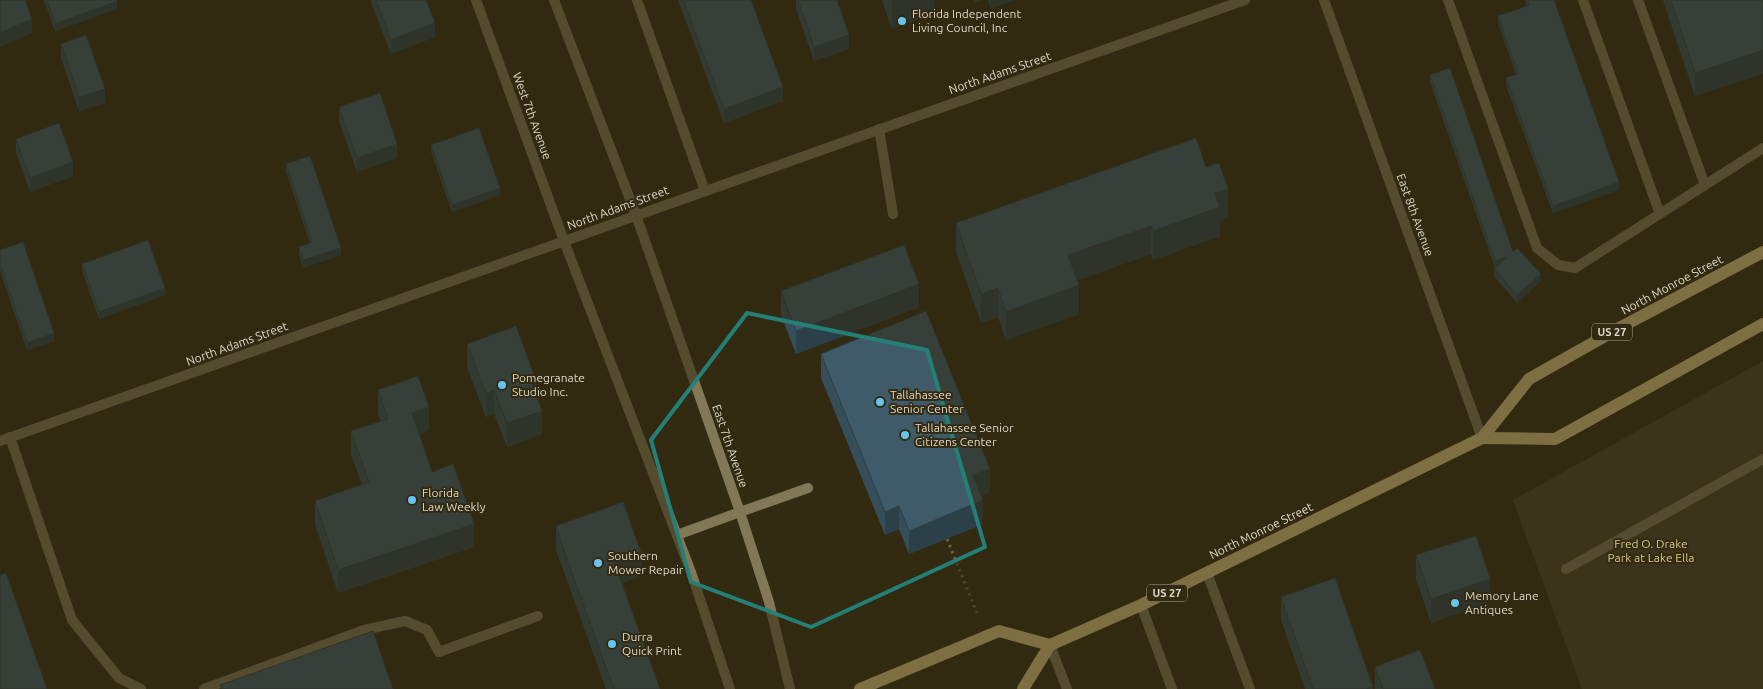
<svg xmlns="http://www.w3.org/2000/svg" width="1763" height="689" viewBox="0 0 1763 689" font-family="Ubuntu,sans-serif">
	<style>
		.green { fill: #494127 }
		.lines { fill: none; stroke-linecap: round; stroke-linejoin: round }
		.path { stroke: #6a634e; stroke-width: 3; stroke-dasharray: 2.5 4; stroke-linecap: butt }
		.service { stroke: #827756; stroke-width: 10 }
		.minor { stroke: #827756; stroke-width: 10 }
		.tertiary { stroke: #827756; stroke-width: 10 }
		.primary { stroke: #dcc37e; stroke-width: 12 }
		.wall { fill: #364e5a }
		.shaded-wall { fill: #2c404a }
		.building { fill: #3f5b69; stroke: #2c404a }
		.marked { fill: none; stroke: #248077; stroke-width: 4; stroke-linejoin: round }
		.poi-dot { fill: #67c4f0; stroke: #322a11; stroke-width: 2 }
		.labels { text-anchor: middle; stroke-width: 4; stroke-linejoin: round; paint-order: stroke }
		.shield { fill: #322a11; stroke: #aaa492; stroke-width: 1 }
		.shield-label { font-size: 11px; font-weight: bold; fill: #ded9ca }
		.poi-label { font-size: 12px; fill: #ded9ca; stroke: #322a11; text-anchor: start }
		.street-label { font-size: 12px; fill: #ded9ca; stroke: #322a11 }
		.park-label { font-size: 12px; fill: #dbc68c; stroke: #322a11 }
	</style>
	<rect width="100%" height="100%" fill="#322a11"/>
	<path class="green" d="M1763,361V689H1582L1513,500Z"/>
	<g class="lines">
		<path class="path" d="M947,539L977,613"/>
		<g class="service">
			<path d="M637,0L705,191"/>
			<path d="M1448,0L1537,248L1558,265L1575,268L1763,148"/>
			<path d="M1583,0L1660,214"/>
			<path d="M1638,0L1705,185"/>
			<path d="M879,129L893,214"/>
			<path d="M10,437L72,620L119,678L141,689"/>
			<path d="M740,512L808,488"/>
			<path d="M1566,569L1763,459"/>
			<path d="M1207,573L1250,689"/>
			<path d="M1141,605L1172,689"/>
			<path d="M1050,645L1067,689"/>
			<path d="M204,689L364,630L405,621L427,630L439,652L538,616"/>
		</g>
		<g class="minor">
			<path d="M1324,0L1482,438"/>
			<path d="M0,441L1245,0"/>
		</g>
		<g class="tertiary">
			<path d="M476,0L564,241L691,572L730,689"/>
			<path d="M554,0L636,215L740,512L769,602L790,689"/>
			<path d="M677,535L740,512"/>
		</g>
		<g class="primary">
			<path d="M1482,438L1555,439L1763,324"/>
			<path d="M860,689L999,631L1050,645"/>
			<path d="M1023,689L1050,645L1141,605L1482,438L1529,379L1621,327L1763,252"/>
		</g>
	</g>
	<g class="wall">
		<path d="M44,0H117V9L55,31Z"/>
		<path d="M370,0H426L435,37L391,54Z"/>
		<path d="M678,0H751L783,101L724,123Z"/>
		<path d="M796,0H837L849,49L814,61L796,9Z"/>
		<path d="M882,0H935V13L892,29Z"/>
		<path d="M988,0H1015L991,8Z"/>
		<path d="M1525,0H1554L1619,190L1553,213L1506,85V78L1516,75L1498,23V16L1527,6Z"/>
		<path d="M1663,0H1763L1695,96Z"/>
		<path d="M61,44L105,103L79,111L61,58Z"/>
		<path d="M1430,75L1513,252L1541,281L1517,303L1494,276V269L1495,268L1430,82Z"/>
		<path d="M339,107L397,158L357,172L339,121Z"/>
		<path d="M16,139L73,176L30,192L16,152Z"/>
		<path d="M431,145L500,195L452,212L431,152Z"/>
		<path d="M286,164L341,255L303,268L299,254V247L310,243L286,171Z"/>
		<path d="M1206,167L1228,217L1220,220V236L1153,260L1151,254L1078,280L1079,314L1006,340L998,317L981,323L956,252V223Z"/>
		<path d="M0,250L54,341L27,350L0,271Z"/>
		<path d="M82,264L165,295L99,319L82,271Z"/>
		<path d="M781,291L919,307L796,354L781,315Z"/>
		<path d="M467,344L536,394L542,434L507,447L494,414L486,417L467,367Z"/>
		<path d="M821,354L990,492L981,496L983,524L909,554L899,529L885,535L821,378Z"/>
		<path d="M378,390L429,430L419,434L432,472L474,547L338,593L315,524V501L362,485L351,455V431L381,421L378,414Z"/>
		<path d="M556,526L641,576L622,583L660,689H606L556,550Z"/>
		<path d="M1416,555L1490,602L1431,623L1416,579Z"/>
		<path d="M1281,597L1373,689H1305L1281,620Z"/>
		<path d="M1375,667L1435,689H1375Z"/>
	</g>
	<g class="shaded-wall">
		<path d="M892,0H935V13L892,29Z"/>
		<path d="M974,0H982L974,3Z"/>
		<path d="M991,0H1015L991,8Z"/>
		<path d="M117,1V9L55,31V24Z"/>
		<path d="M32,19V33L0,47V33Z"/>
		<path d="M435,23V37L391,54V40Z"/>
		<path d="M849,35V49L814,61V47Z"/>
		<path d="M1763,50V74L1695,96V73Z"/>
		<path d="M783,87V101L724,123V109Z"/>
		<path d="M105,89V103L79,111V97Z"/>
		<path d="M397,144V158L357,172V158Z"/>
		<path d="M73,162V176L30,192V178Z"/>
		<path d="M1619,182V190L1553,213V206Z"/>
		<path d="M500,188V195L452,212V205Z"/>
		<path d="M1228,189V217L1220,220V236L1153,260V231L1215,193Z"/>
		<path d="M1151,226V254L1068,284V255Z"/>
		<path d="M341,248V255L303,268V260Z"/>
		<path d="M1507,257L1495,268V261Z"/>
		<path d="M1541,274V281L1517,303V295Z"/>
		<path d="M919,284V307L796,354V331Z"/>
		<path d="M1079,285V314L1006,340V312Z"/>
		<path d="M165,288V295L99,319V312Z"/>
		<path d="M998,288V317L981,323V294Z"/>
		<path d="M54,333V341L27,350V343Z"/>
		<path d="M536,380V403L531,381Z"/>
		<path d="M494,390V414L486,417V394Z"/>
		<path d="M429,407V430L412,436V413Z"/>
		<path d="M542,411V434L507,447V423Z"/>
		<path d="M990,469V492L973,499V475Z"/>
		<path d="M983,500V524L909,554V531Z"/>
		<path d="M899,506V529L885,535V512Z"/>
		<path d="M474,524V547L338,593V570Z"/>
		<path d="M641,552V576L614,585V562Z"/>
		<path d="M1490,579V602L1431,623V599Z"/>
	</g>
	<g class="building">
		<path d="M0,0H25L32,19L0,33Z"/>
		<path d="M47,0H117V1L55,24Z"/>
		<path d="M376,0H426L435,23L391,40Z"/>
		<path d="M683,0H751L783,87L724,109Z"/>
		<path d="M798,0H837L849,35L814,47Z"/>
		<path d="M1528,0H1554L1619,182L1553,206L1506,78L1518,74L1498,16L1529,5Z"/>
		<path d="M1671,0H1763V50L1695,73Z"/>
		<path d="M86,35L105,89L79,97L61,44Z"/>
		<path d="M1450,68L1513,252L1517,248L1541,274L1517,295L1494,269L1507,257L1495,261L1430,75Z"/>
		<path d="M380,93L397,144L357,158L339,107Z"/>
		<path d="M59,123L73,162L30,178L16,139Z"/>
		<path d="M479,128L500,188L452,205L431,145Z"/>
		<path d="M1196,138L1206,167L1219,163L1228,189L1215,193L1220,207L1153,231L1151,226L1068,255L1079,285L1006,312L998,288L981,294L956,223Z"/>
		<path d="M310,156L341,248L303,260L299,247L312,242L286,164Z"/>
		<path d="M148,240L165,288L99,312L82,264Z"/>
		<path d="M23,242L54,333L27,343L0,264V250Z"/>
		<path d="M904,245L919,284L796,331L781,291Z"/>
		<path d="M926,311L990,469L973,475L983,500L909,531L899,506L885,512L821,354Z"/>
		<path d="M516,326L536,380L531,381L542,411L507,423L494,390L486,394L467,344Z"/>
		<path d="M418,376L429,407L412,413L432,472L453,464L474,524L338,570L315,501L369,482L351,431L388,419L378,390Z"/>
		<path d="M623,502L641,552L614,562L660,689H614L573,576L556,526Z"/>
		<path d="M1476,536L1490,579L1431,599L1416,555Z"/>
		<path d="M6,573L47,689H0V575Z"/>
		<path d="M1335,578L1373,687L1366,689H1313L1281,597Z"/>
		<path d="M373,631L393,689H222L220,685Z"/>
		<path d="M1420,650L1435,689H1383L1375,667Z"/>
	</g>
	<path d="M0 0H1763V689H0ZM747,313L927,350L985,547L811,627L691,582L651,440Z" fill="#322a11" fill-opacity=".55" fill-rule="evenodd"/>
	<path class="marked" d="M747,313L927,350L985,547L811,627L691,582L651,440Z"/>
	<g class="poi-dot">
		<circle cx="902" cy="21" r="5"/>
		<circle cx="502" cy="385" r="5"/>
		<circle cx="880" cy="402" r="5"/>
		<circle cx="905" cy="435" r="5"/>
		<circle cx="412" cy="500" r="5"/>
		<circle cx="598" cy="563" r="5"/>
		<circle cx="1455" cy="603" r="5"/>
		<circle cx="612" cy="644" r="5"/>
	</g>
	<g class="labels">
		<g class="shield">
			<rect x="1592" y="323.5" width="40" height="17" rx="4"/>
			<rect x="1147" y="584.5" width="40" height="17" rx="4"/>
		</g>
		<g class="shield-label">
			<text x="1612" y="336">US 27</text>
			<text x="1167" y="597">US 27</text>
		</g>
		<g class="poi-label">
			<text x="912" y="18">Florida Independent<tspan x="912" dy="14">Living Council, Inc</tspan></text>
			<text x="512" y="382">Pomegranate<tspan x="512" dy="14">Studio Inc.</tspan></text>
			<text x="890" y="399">Tallahassee<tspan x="890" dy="14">Senior Center</tspan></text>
			<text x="915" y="432">Tallahassee Senior<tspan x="915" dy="14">Citizens Center</tspan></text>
			<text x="422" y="497">Florida<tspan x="422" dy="14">Law Weekly</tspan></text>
			<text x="608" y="560">Southern<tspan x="608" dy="14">Mower Repair</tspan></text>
			<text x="1465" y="600">Memory Lane<tspan x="1465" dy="14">Antiques</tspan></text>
			<text x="622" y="641">Durra<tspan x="622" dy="14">Quick Print</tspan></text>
		</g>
		<g class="street-label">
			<text transform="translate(1000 73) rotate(-19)" y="4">North Adams Street</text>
			<text transform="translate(532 116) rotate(70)" y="4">West 7th Avenue</text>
			<text transform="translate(618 208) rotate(-20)" y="4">North Adams Street</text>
			<text transform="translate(1415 215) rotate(70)" y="4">East 8th Avenue</text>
			<text transform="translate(1672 285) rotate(-28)" y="4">North Monroe Street</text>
			<text transform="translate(237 344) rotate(-20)" y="4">North Adams Street</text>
			<text transform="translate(730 446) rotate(71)" y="4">East 7th Avenue</text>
			<text transform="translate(1261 531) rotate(-26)" y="4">North Monroe Street</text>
		</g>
		<g class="park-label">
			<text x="1651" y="548">Fred O. Drake<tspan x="1651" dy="14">Park at Lake Ella</tspan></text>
		</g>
	</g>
</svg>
